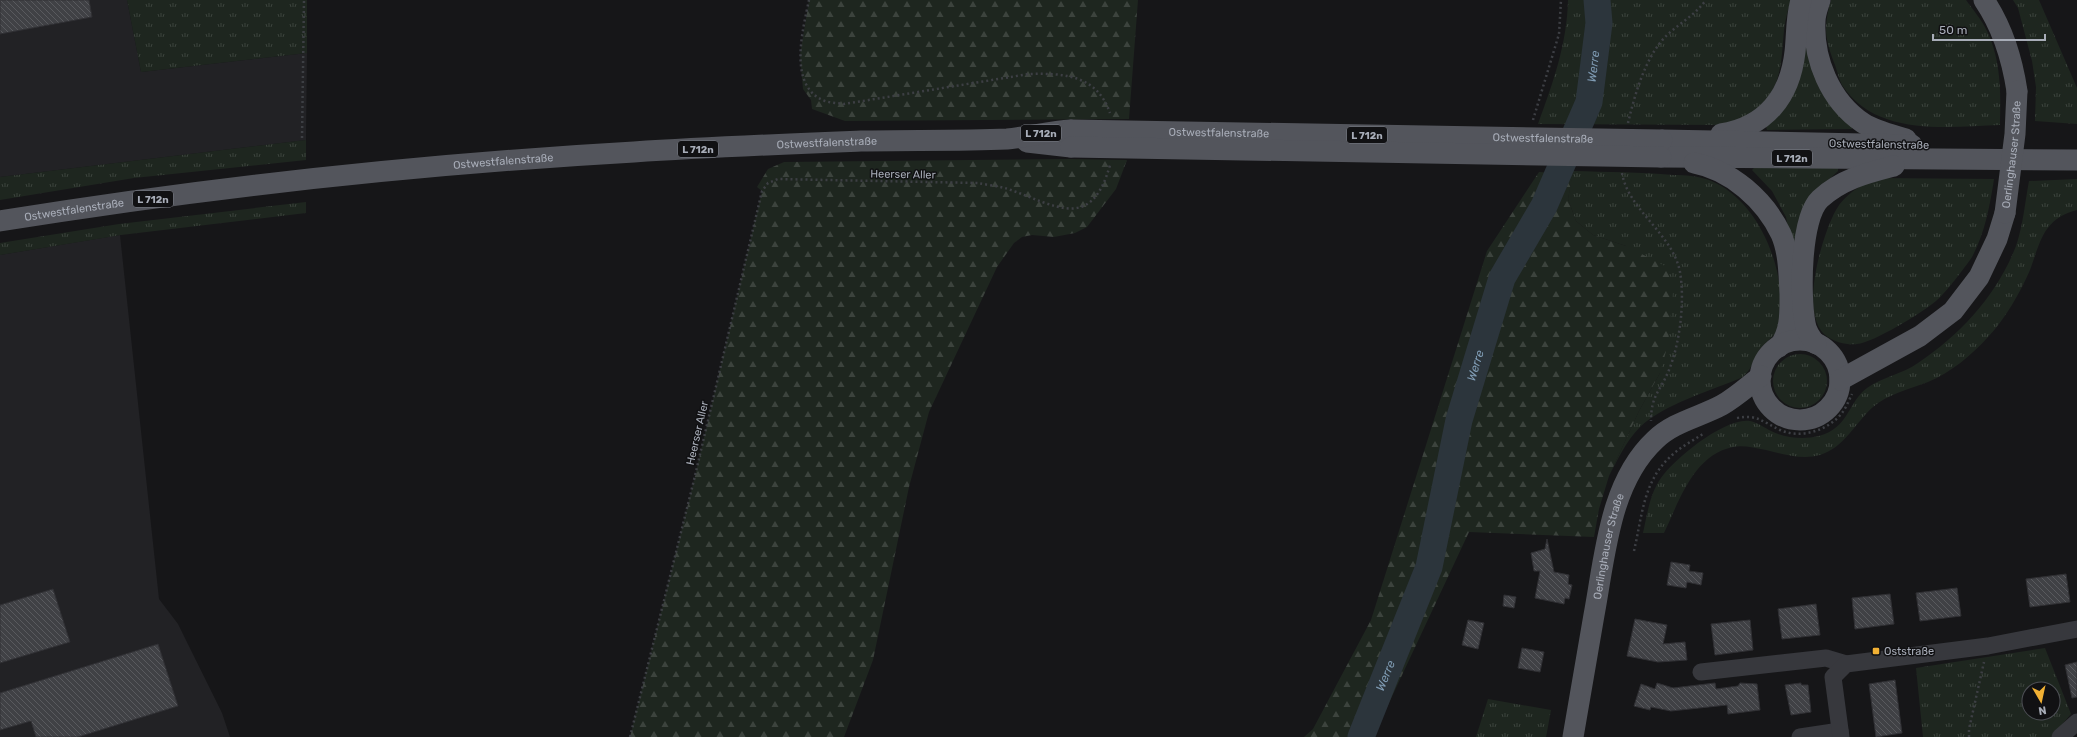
<svg xmlns="http://www.w3.org/2000/svg" width="2077" height="737" viewBox="0 0 2077 737" font-family="Rubik,sans-serif">
	<style>
		.built { fill: #222225 }
		.grass { fill: url(#grass-tufts); fill-rule: evenodd }
		.forest { fill: url(#forest-firs) }
		.lines { fill: none; stroke-linecap: round; stroke-linejoin: round }
		.river { stroke: #2c353c; stroke-width: 27 }
		.building { fill: url(#building-back-hatch); stroke: #303034 }
		.path { stroke: #3d3f44; stroke-width: 2.5; stroke-dasharray: 2 3; stroke-linecap: butt }
		.minor { stroke: #37383d; stroke-width: 17 }
		.major { stroke: #53555c; stroke-width: 21 }
		.major-bridge { stroke: #53555c; stroke-width: 21 }
		.poi-dot { fill: #f2b134; stroke: #111113; stroke-width: 1.5 }
		.labels { text-anchor: middle; stroke-width: 3; stroke-linejoin: round; paint-order: stroke }
		.shield { fill: #111113; stroke: #7b7e86; stroke-width: 1 }
		.shield-label { font-size: 10px; font-weight: bold; fill: #a8adb8 }
		.street-label { font-size: 11px; fill: #a8adb8; stroke: #111113 }
		.poi-label { font-size: 11px; fill: #a8adb8; stroke: #111113; text-anchor: start }
		.water-label { font-size: 12px; font-style: italic; fill: #7f9bb3; stroke: #111113 }
	</style>
	<defs>
		<pattern id="grass-tufts" width="24" height="20" patternUnits="userSpaceOnUse"><rect width="24" height="20" fill="#1e261f"/><path d="M3 7l-1-3M5 7V3M7 7l1-3M15 17l-1-3M17 17v-4M19 17l1-3" fill="none" stroke="#3c433d"/></pattern>
		<pattern id="forest-firs" width="22" height="20" patternUnits="userSpaceOnUse"><rect width="22" height="20" fill="#1e261f"/><path d="M5 1l3.5 6h-7zM16 11l3.5 6h-7z" fill="#3c433d"/></pattern>
		<pattern id="building-back-hatch" width="6" height="6" patternUnits="userSpaceOnUse"><rect width="6" height="6" fill="#404145"/><path d="M-1 5l2 2M0 0l6 6M5-1l2 2" fill="none" stroke="#595a5e"/></pattern>
	</defs>
	<rect width="100%" height="100%" fill="#161618"/>
	<g class="built">
		<path d="M0,0H127L141,72L307,53L306,140L0,177Z"/>
		<path d="M120,235L159,599L178,624L222,713L230,737H0V255Z"/>
	</g>
	<g class="grass">
		<path d="M127,0H307V53L141,72Z"/>
		<path d="M1568,0H1791C1788,10 1785,20 1784,30C1781,64 1782,94 1749,115C1742,119 1732,122 1723,125L1538,124C1553,83 1567,44 1568,0Z"/>
		<path d="M1831,0H1966C1973,10 1982,20 1987,31C2001,60 2001,93 2000,125C1947,127 1876,137 1842,85C1839,79 1837,71 1835,65C1825,38 1823,29 1831,0Z"/>
		<path d="M2013,0H2039L2077,88V124L2035,121L2036,87L2032,61L2018,8Z"/>
		<path d="M1804,40L1852,126V129L1767,130L1766,127Z"/>
		<path d="M306,140V160L134,178L0,200V177Z"/>
		<path d="M1838,167V171L1816,192L1794,257L1786,217L1772,191L1752,170L1754,168Z"/>
		<path d="M1573,171C1606,172 1640,172 1673,175C1685,175 1698,176 1709,180C1760,200 1787,271 1780,323C1778,335 1767,340 1760,349C1753,360 1754,366 1743,377C1713,390 1664,404 1640,427C1626,441 1618,459 1609,476L1639,411L1660,373L1626,246L1593,235L1576,221L1568,199Z"/>
		<path d="M1875,178L1994,179C1990,205 1985,233 1972,257C1966,266 1944,295 1936,301C1923,312 1873,343 1857,344C1847,345 1837,343 1828,337C1797,318 1822,235 1836,210C1845,194 1860,186 1875,178Z"/>
		<path d="M2077,179V210C2065,213 2055,218 2047,229C2039,240 2035,257 2030,270C2020,293 2005,319 1988,337C1972,355 1950,373 1928,382C1910,389 1888,394 1873,407C1855,423 1845,447 1820,455C1802,460 1783,454 1766,450C1755,448 1743,445 1733,447C1693,455 1679,502 1664,533H1643C1647,515 1650,493 1661,478C1674,459 1725,417 1750,421C1758,423 1762,426 1769,430C1783,438 1803,440 1819,436C1849,428 1848,402 1867,388C1882,377 1903,374 1918,363C1961,334 1997,295 2016,246C2023,226 2025,202 2029,181Z"/>
		<path d="M306,202V213L121,235L0,255V243L119,224Z"/>
		<circle cx="1800" cy="381" r="27"/>
		<path d="M2045,648L2071,714L2051,737H1923L1916,668ZM2029,689H2053V713H2029Z"/>
		<path d="M1488,699L1551,710L1546,737H1476Z"/>
	</g>
	<g class="forest">
		<path d="M809,0H1138L1129,119L845,121L812,109L811,100L803,89L800,55Z"/>
		<path d="M1071,159L1127,160L1116,189L1087,227L1075,233L1054,237L1032,235L1022,237L1014,243L997,267L929,412L909,487L873,660L844,737H630L694,480L762,191L757,187L768,169L784,162Z"/>
		<path d="M1539,172L1573,174L1568,199L1576,221L1593,235L1626,246L1667,267L1673,292L1668,344L1660,373L1639,411L1609,476L1599,509L1594,537L1469,532L1373,737H1304L1313,729L1371,620L1487,251Z"/>
	</g>
	<g class="lines">
		<path class="river" id="s1" d="M1361,737L1429,567L1459,420L1502,278L1544,206L1589,102L1599,23L1597,0"/>
	</g>
	<g class="building">
		<path d="M0,0H89L92,17L0,34Z"/>
		<path d="M1547,539L1554,572L1569,575L1568,584L1572,585L1569,599L1565,598L1564,604L1535,598L1540,571H1534L1531,553L1545,549Z"/>
		<path d="M1671,562L1690,565L1689,571L1703,573L1701,585L1687,582L1686,588L1667,585Z"/>
		<path d="M2066,574L2070,602L2030,607L2026,579Z"/>
		<path d="M1957,588L1961,616L1920,621L1916,593Z"/>
		<path d="M53,589L70,642L0,663V605Z"/>
		<path d="M1890,594L1894,624L1855,629L1852,598Z"/>
		<path d="M1504,595L1516,597L1514,608L1503,606Z"/>
		<path d="M1816,604L1820,635L1782,639L1778,609Z"/>
		<path d="M1635,619L1667,625L1663,644L1685,642L1687,660L1658,662L1627,656Z"/>
		<path d="M1468,620L1484,623L1478,649L1462,645Z"/>
		<path d="M1750,620L1753,650L1715,655L1711,624Z"/>
		<path d="M158,644L178,706L78,737H36L31,721L0,730V693Z"/>
		<path d="M1522,648L1544,652L1540,672L1518,668Z"/>
		<path d="M2077,662V697L2072,698L2065,665Z"/>
		<path d="M1895,680L1902,733L1876,737L1869,684Z"/>
		<path d="M1657,683L1673,688L1715,683L1716,689L1738,686L1740,683L1757,684L1760,710L1728,714L1727,705L1671,711L1651,707L1650,710L1634,706L1641,684L1655,689Z"/>
		<path d="M1801,683V685H1808L1811,712L1791,715L1785,685Z"/>
	</g>
	<g class="lines">
		<g class="path">
			<path d="M809,0C803,29 787,87 825,101C831,103 838,103 844,104L1029,74C1064,73 1097,75 1110,113"/>
			<path d="M1533,120L1559,34L1561,0"/>
			<path d="M1628,123C1635,94 1645,57 1667,35C1680,23 1695,15 1706,0"/>
			<path d="M302,138L304,0"/>
			<path d="M1622,173C1628,210 1673,234 1680,272C1685,301 1680,343 1669,370C1660,392 1651,395 1651,421"/>
			<path d="M1737,418C1757,414 1763,422 1780,430C1800,439 1828,431 1842,413C1846,408 1849,400 1852,394"/>
			<path d="M1634,551C1642,517 1643,482 1670,457C1679,448 1692,441 1703,434"/>
			<path d="M630,737L694,480L762,191L768,183L778,179L978,183C987,185 999,186 1008,189C1055,205 1091,233 1110,165"/>
			<path d="M1969,737V729L1984,662"/>
		</g>
		<g class="minor">
			<path d="M1701,672L1826,658L1846,664"/>
			<path d="M1800,737L1840,731"/>
			<path d="M1841,737L1833,677L1846,664L1988,646L2077,629"/>
			<path d="M2060,737L2077,722"/>
		</g>
		<g class="major">
			<path d="M1820,0C1818,7 1815,14 1815,21C1813,59 1830,101 1863,123C1875,131 1893,135 1906,139"/>
			<path d="M1984,0C2003,28 2012,58 2017,91"/>
			<path d="M1721,134C1766,127 1790,96 1795,52C1797,34 1796,17 1801,0"/>
			<path d="M1662,140L1912,145"/>
			<path d="M1027,142L1071,147"/>
			<path d="M1661,157L2077,160"/>
			<path d="M1694,163C1731,170 1765,200 1781,234C1789,252 1789,275 1790,294C1790,313 1791,331 1779,347"/>
			<path id="s2" d="M0,221C210,187 422,164 634,152C710,147 786,144 861,141C910,140 959,141 1007,139C1029,137 1050,131 1071,130"/>
			<circle cx="1800" cy="380" r="40"/>
			<path d="M1816,344C1810,337 1806,331 1805,323C1800,296 1800,218 1820,199C1842,179 1867,173 1894,166"/>
			<path d="M1840,380L1920,336L1953,311L1979,277L1997,239L2005,213"/>
			<path id="s3" d="M1573,737C1580,696 1587,655 1594,615C1605,557 1609,483 1655,440C1673,422 1700,417 1722,405C1736,397 1748,386 1761,376"/>
		</g>
		<g class="major-bridge">
			<path id="s4" d="M1071,130L1662,140"/>
			<path d="M1071,147L1661,157"/>
			<path id="s5" d="M2005,213L2015,134L2017,91"/>
		</g>
	</g>
	<rect class="poi-dot" x="1872" y="647" width="8" height="8" rx="2"/>
	<g class="labels">
		<g class="shield">
			<rect x="1021" y="125" width="40" height="16" rx="3"/>
			<rect x="1347" y="127" width="40" height="16" rx="3"/>
			<rect x="678" y="141" width="40" height="16" rx="3"/>
			<rect x="1772" y="150" width="40" height="16" rx="3"/>
			<rect x="133" y="191" width="40" height="16" rx="3"/>
		</g>
		<g class="shield-label">
			<text x="1041" y="137">L 712n</text>
			<text x="1367" y="139">L 712n</text>
			<text x="698" y="153">L 712n</text>
			<text x="1792" y="162">L 712n</text>
			<text x="153" y="203">L 712n</text>
		</g>
		<g class="street-label">
			<text dy="4" stroke="none"><textPath href="#s4" startOffset="148">Ostwestfalenstraße</textPath></text>
			<text dy="4" stroke="none"><textPath href="#s4" startOffset="472">Ostwestfalenstraße</textPath></text>
			<text dy="4" stroke="none"><textPath href="#s2" startOffset="831">Ostwestfalenstraße</textPath></text>
			<text transform="translate(1879 144) rotate(1)" y="4">Ostwestfalenstraße</text>
			<text dy="4" stroke="none"><textPath href="#s5" startOffset="59">Oerlinghauser Straße</textPath></text>
			<text dy="4" stroke="none"><textPath href="#s2" startOffset="507">Ostwestfalenstraße</textPath></text>
			<text transform="translate(903 174) rotate(1)" y="4">Heerser Aller</text>
			<text dy="4" stroke="none"><textPath href="#s2" startOffset="75">Ostwestfalenstraße</textPath></text>
			<text transform="translate(697 433) rotate(-77)" y="4">Heerser Aller</text>
			<text dy="4" stroke="none"><textPath href="#s3" startOffset="194">Oerlinghauser Straße</textPath></text>
		</g>
		<g class="poi-label">
			<text x="1884" y="655">Oststraße</text>
		</g>
		<g class="water-label">
			<text dy="4" stroke="none"><textPath href="#s1" startOffset="714">Werre</textPath></text>
			<text dy="4" stroke="none"><textPath href="#s1" startOffset="390">Werre</textPath></text>
			<text dy="4" stroke="none"><textPath href="#s1" startOffset="66">Werre</textPath></text>
		</g>
	</g>
	<g transform="translate(2041 701) rotate(171)"><circle r="19" fill="#111113" stroke="#4d4f55"/>
	<path d="M0-3L7 15L0 10L-7 15Z" fill="#f2b134"/>
	<text y="-6" font-size="11" font-weight="bold" text-anchor="middle" fill="#a8adb8">N</text>
	</g>
	<path d="M1933 34v6h112v-6" fill="none" stroke="#a8adb8" stroke-width="2"/>
	<text x="1939" y="34" font-size="12" fill="#a8adb8" stroke="#111113" stroke-width="3" paint-order="stroke">50 m</text>
</svg>
